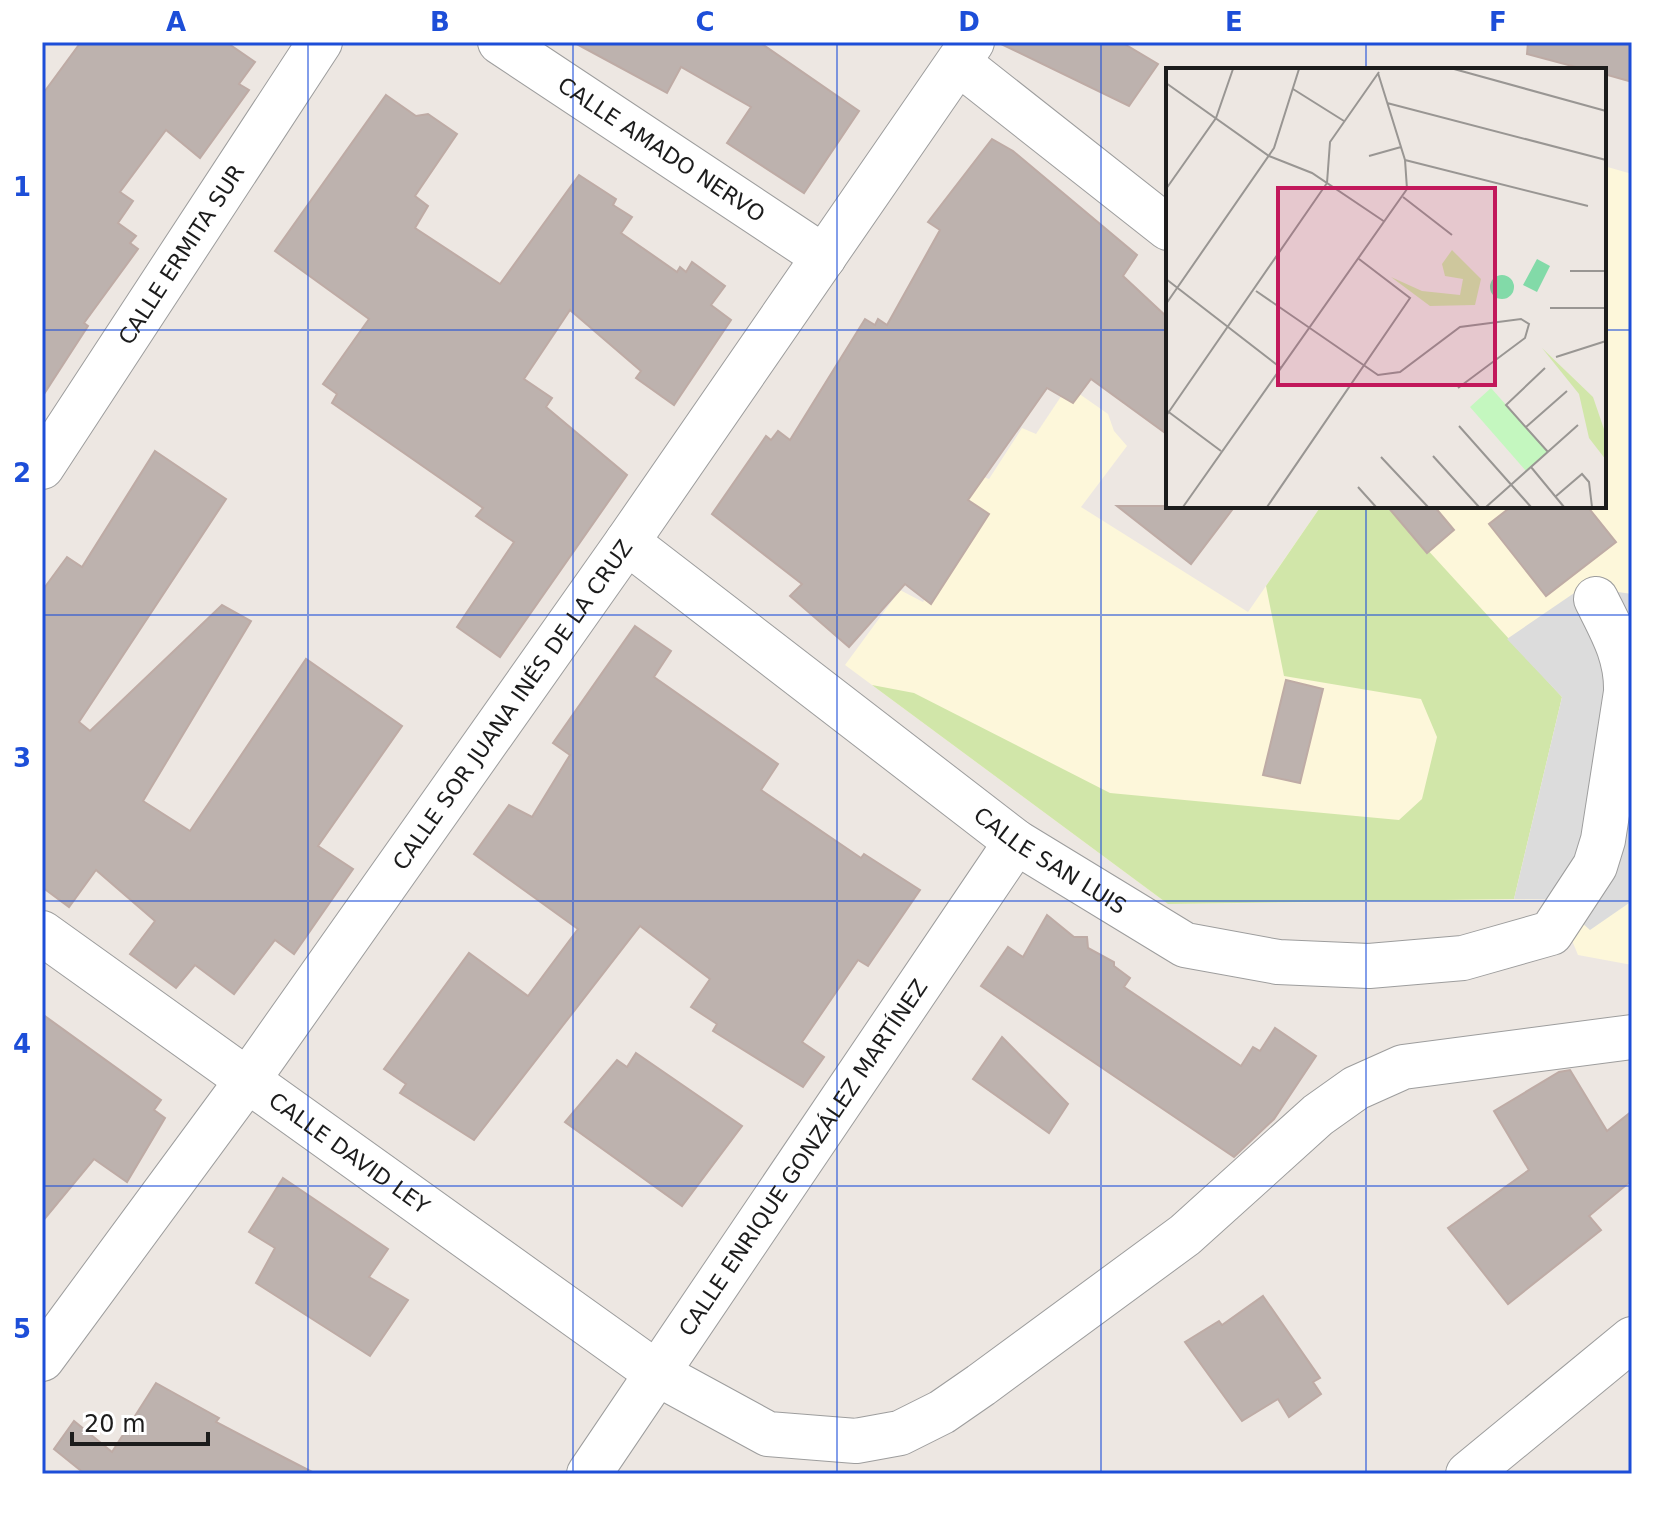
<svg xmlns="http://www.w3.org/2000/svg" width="1674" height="1516" viewBox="0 0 1674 1516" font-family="'DejaVu Sans',sans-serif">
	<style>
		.education { fill: #fdf7da }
		.grass { fill: #d1e6a9 }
		.parking { fill: #dcdcdc }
		.building { fill: #bdb2ae; stroke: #beaba5; stroke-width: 2 }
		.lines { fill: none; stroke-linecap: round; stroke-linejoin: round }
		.minor-casing { stroke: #9d9d9d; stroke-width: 46 }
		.minor { stroke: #fff; stroke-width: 44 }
		.grid { fill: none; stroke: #1d4ed8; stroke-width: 2; stroke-opacity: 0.55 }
		.labels { text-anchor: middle; stroke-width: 6; stroke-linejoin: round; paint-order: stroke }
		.street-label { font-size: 22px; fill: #1c1c1c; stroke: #fff }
		.inset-road { fill: none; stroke: #999693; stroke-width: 2 }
		.view { fill: #c2185b; fill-opacity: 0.15; stroke: #c2185b; stroke-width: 4 }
		.inset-edge { fill: none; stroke: #1c1c1c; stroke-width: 4 }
		.neatline { fill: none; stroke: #1d4ed8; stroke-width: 3 }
		.grid-label { font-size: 26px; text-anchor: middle; font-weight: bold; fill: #1d4ed8 }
	</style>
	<rect width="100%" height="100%" fill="#ede7e2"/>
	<path class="education" d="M1604,166L1632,174V965L1578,955L1555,899L1168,904L845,665L900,590L923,602L977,519L957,502L981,476L989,479L1022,428L1036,434L1068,386L1108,414L1114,431L1127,446L1081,507L1248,612L1321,506H1604Z"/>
	<path class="grass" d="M1321,506H1383L1393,512L1562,697L1514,899L1168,904L872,685L914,693L1110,793L1399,820L1422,799L1437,737L1421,699L1284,676L1266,586Z"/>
	<path class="parking" d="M1583,587L1632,594V901L1590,930L1555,899H1514L1562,697L1507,639Z"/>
	<g class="building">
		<path d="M81,42H226L255,62L239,84L249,90L200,158L166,130L120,192L133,201L118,223L136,236L130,243L138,249L84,323L88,326L42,397V95Z"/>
		<path d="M573,42H759L859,111L804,193L727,143L751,107L681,67L667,93Z"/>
		<path d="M997,42H1121L1158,64L1129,106Z"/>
		<path d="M1528,42H1632V82L1604,74V70H1587L1527,54Z"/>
		<path d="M386,95L416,116L428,114L457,134L415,196L428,206L415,228L500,284L579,175L616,199L613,205L632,217L621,233L677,272L680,267L686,272L692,262L725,286L711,305L731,320L674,405L636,378L641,371L570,310L524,379L552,398L546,407L627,475L500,657L457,627L514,542L476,516L483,508L332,403L337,394L323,384L369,319L275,251Z"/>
		<path d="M992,139L1013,151L1137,255L1123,276L1168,318V435L1091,379L1073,403L1047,388L968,500L989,514L931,604L905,584L849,647L790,596L802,584L712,514L766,436L771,440L778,431L790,440L865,319L875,325L878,319L887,325L940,230L928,222Z"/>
		<path d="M155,451L226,499L79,722L90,731L222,605L251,621L143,801L190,831L306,659L402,726L318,846L353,869L294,954L275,940L234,994L195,965L176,988L130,954L155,921L96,870L69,907L42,887V591L67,557L82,567Z"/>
		<path d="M1117,506H1235L1191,564Z"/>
		<path d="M1387,506H1434L1454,530L1427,553Z"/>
		<path d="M1512,506H1587L1616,542L1546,596L1489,524Z"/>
		<path d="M635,626L671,651L654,677L778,764L761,790L861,858L864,854L920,890L868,966L858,960L802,1042L824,1057L803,1087L713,1031L717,1024L691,1007L710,979L640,926L474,1140L400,1093L406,1084L384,1069L469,953L528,996L578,929L474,854L509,805L532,817L570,755L553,743Z"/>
		<path d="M1286,680L1323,689L1300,783L1263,775Z"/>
		<path d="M1047,915L1074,937H1087L1088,948L1114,962V966L1130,978L1124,987L1241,1066L1253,1047L1260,1051L1275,1028L1316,1056L1274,1119L1234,1157L981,986L1008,947L1023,957Z"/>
		<path d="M42,1014L161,1100L154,1110L165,1118L127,1182L94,1159L42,1222Z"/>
		<path d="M1002,1037L1068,1104L1049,1133L973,1079Z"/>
		<path d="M636,1053L742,1126L682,1206L565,1122L617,1060L627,1067Z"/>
		<path d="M1570,1070L1607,1131L1632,1111V1180L1589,1216L1601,1230L1508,1304L1448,1228L1529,1170L1494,1111L1559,1072Z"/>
		<path d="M283,1178L388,1249L369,1277L408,1300L370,1356L256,1283L275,1248L249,1232Z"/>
		<path d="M1263,1296L1320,1378L1313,1382L1321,1394L1289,1417L1278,1399L1242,1421L1185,1342L1219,1321L1222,1325Z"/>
		<path d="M156,1383L219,1418L216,1422L316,1474H85L54,1449L74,1421L112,1452Z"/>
	</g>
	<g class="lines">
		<defs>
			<g id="minor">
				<path id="s1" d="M500,42L824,257"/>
				<path d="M960,64L1168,228"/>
				<path id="s2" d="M42,467L320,42"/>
				<path id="s3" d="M627,542L1016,842L1185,945L1278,962L1369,966L1463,958L1551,933L1595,866L1603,840L1626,692C1627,656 1612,631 1596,599"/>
				<path id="s4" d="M42,933L658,1374L768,1434L856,1441L900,1433L942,1412L981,1385L1185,1235L1318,1115L1356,1088L1403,1067L1632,1037"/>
				<path id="s5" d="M42,1359L249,1078L627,542L972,42"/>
				<path id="s6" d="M589,1474L1016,842"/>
				<path d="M1468,1474L1632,1339"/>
			</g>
		</defs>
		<use href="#minor" class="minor-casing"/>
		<use href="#minor" class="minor"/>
	</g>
	<path class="grid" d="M308,42V1474M573,42V1474M837,42V1474M1101,42V1474M1366,42V70M42,330H1168M1604,330H1632M1366,506V1474M42,615H1632M42,901H1632M42,1186H1632"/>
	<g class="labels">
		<g class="street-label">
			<text dy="8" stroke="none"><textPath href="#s1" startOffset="194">CALLE AMADO NERVO</textPath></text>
			<text dy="8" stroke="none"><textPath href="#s2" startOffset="254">CALLE ERMITA SUR</textPath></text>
			<text dy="8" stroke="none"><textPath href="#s5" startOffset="806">CALLE SOR JUANA INÉS DE LA CRUZ</textPath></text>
			<text dy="8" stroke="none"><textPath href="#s3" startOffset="530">CALLE SAN LUIS</textPath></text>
			<text dy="8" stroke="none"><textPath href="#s4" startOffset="378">CALLE DAVID LEY</textPath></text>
			<text dy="8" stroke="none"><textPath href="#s6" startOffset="382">CALLE ENRIQUE GONZÁLEZ MARTÍNEZ</textPath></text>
		</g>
	</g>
	<g transform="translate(1166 68)">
		<rect width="440" height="440" fill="#ede7e2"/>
		<path d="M286,182L315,211L309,237L264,238L225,209L256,223L294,227L297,211L279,208L276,196ZM376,280L427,329L440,367V392L423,370L413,326Z" fill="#d1e6a9"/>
		<path d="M325,320L382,384L360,403L304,339Z" fill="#c4f7bf"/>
		<path d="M371,191L384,198L371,224L357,217ZM324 219a12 12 0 1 1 24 0a12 12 0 1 1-24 0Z" fill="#82daa8"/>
		<path class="inset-road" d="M288,1L440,43M0,15L103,88L146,105L219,154M127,21L178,53M221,35L440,92M203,88L235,79M239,92L422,138M0,121L50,50L67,1M237,129L286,167M404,203H440M0,211L115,300M90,223L212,307L234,304L294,259L355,251L363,256L359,270L292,320M0,236L108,80L133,1M384,240H440M390,289L440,273M379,300L340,337L382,384M0,342L55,383M0,348L161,115L164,74L213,4M293,358L365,439M360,359L401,323M267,388L313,439M215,389L262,439M365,399L398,439M192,419L210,439M389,429L416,406L423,414L426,439M17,439L241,121L239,92L212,5M101,439L244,230L193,191M320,439L412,357"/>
		<path class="view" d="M112,120H329V317H112Z"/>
		<rect width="440" height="440" class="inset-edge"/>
	</g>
	<rect width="1674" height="1516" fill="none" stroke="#ffffff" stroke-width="88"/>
	<path d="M72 1432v12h136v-12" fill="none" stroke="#1c1c1c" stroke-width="4"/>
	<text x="84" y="1432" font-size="24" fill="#1c1c1c" stroke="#ffffff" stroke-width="6" paint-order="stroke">20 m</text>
	<rect x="44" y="44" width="1586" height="1428" class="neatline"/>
	<g class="grid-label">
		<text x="176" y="31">A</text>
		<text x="440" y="31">B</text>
		<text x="705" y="31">C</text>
		<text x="969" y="31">D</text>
		<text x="1234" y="31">E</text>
		<text x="1498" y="31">F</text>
		<text x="22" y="196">1</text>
		<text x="22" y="482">2</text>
		<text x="22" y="767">3</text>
		<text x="22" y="1053">4</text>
		<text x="22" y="1338">5</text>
	</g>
</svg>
